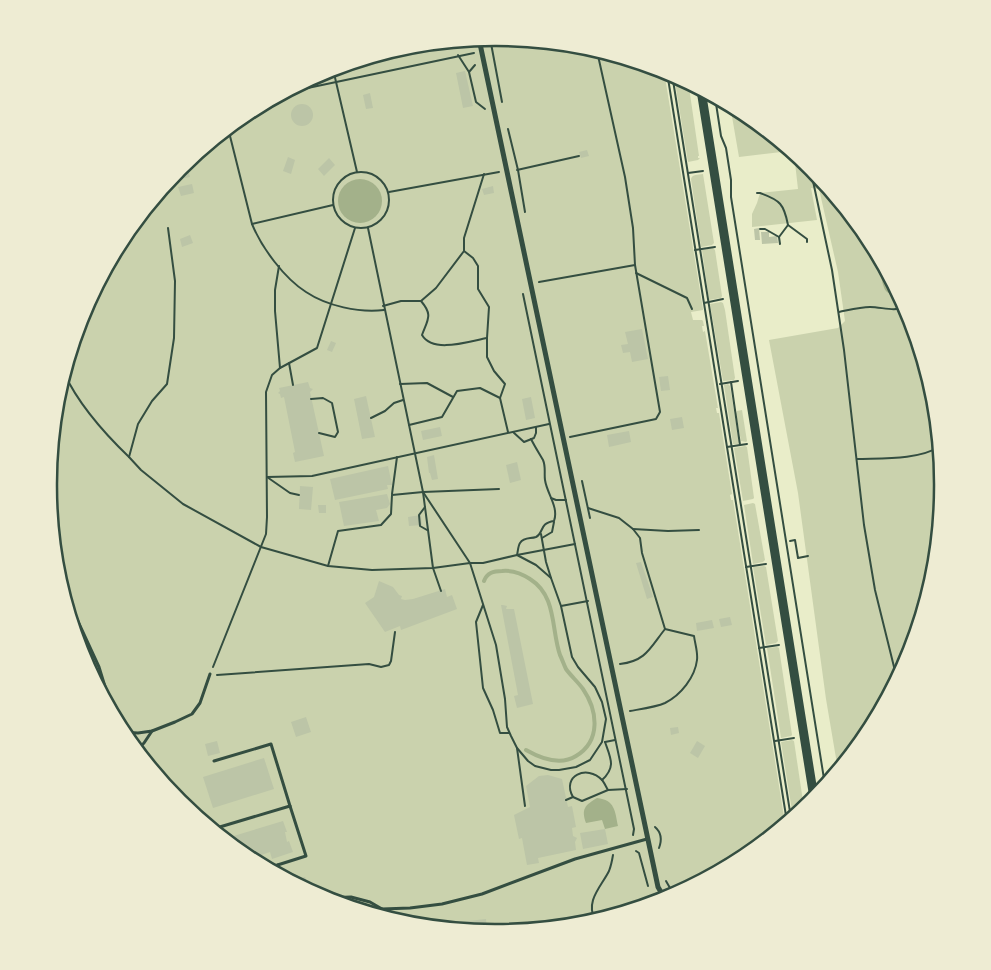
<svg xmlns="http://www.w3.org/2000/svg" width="991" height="970" viewBox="0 0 991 970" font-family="'PT Sans',sans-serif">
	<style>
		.green { fill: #cad2ad }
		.water { fill: #a3b18a }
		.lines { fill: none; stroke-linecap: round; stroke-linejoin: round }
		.stream { stroke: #a3b18a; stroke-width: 4 }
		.building { fill: #bcc5a7 }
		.path { stroke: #344e41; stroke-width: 2 }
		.service { stroke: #344e41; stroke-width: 3 }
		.minor { stroke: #344e41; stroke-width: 5 }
		.secondary { stroke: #344e41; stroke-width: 9 }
		.rim { fill: none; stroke: #344e41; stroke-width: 2.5 }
	</style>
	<rect width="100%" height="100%" fill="#e9edc9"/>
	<g class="green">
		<path d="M496,38L583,46L664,71L703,309V310L691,312L693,320H702L703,321L704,326H702L703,332L705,331L718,408H716L717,413H719L732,494L730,495L731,500H733L785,823L744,857L666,899L583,924L495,932L408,924L324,898L247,857L179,801L123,733L82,656L57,572L48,485L57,397L82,313L124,236L179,168L247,113L325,71L408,46Z"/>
		<path d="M674,76L688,83L690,94L699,156H698V158H700L698,160L688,162Z"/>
		<path d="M730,105C739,110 749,113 751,123H756L790,151L739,157Z"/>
		<path d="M794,154L812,169L868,237L878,257L884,287L894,295H899L909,314L934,398L943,485L934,573L909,657L867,734L838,770L826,699L798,493L769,340L838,328L845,321L838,272L819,189L811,188L817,220L752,227V214L757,203L760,193L798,189Z"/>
		<path d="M703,174L714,243L712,245L701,247L691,179C692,174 698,175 703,174Z"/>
		<path d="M713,248L715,250L722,296L721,298L709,300L702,250Z"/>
		<path d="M721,302L723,303L725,310L735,378L734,380L723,381L710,304Z"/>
		<path d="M728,384L730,386L739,442L738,444H733L724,385Z"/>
		<path d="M742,410L747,441L746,442L741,441L736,414L737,411Z"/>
		<path d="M745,446L747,447L754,498L753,499L743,501L734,448Z"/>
		<path d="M753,503L755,504L765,560L763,562L753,564L744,505Z"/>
		<path d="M764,566L766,567L778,641L776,643L766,645L753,567Z"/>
		<path d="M777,647L779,648L792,735L791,736L781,738L767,648Z"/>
		<path d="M792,740L794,741L804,808L793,817L781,742Z"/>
	</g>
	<g class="water">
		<circle cx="360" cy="201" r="22"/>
		<path d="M878,257L899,295C895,295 891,295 887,292C881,287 880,265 878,257Z"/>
		<path d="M597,798C615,800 615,811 618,826L605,829L602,820L586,823C581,809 585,805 597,798Z"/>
	</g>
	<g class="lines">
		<path class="stream" d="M484,581C487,573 493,571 502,571C512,570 521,573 530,579C557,596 551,629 560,655C562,659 564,665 566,669C571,676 578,682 583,689C598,711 601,741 576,756C560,766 540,758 526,750"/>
	</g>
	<g class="building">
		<path d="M466,40L467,46L451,49L450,42Z"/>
		<path d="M465,71L473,106L463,108L456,73Z"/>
		<path d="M370,93L373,108L366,109L363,95Z"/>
		<circle cx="302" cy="115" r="11"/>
		<path d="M587,150L589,156L581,158L579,152Z"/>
		<path d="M288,157L295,160L291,174L283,171Z"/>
		<path d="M329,158L335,165L324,176L318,169Z"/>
		<path d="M187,166L190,177L180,179L179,174H176V173L180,168Z"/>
		<path d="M192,184L194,193L181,196L178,187Z"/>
		<path d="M493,186L494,193L484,195L482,189Z"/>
		<path d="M759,228L760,240H755L754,229Z"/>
		<path d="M761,232H769V237L777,236L778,243L762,244Z"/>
		<path d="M190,235L193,243L182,247L180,239Z"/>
		<path d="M642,329L648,359L632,362L630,352L623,353L621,345L628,344L625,332Z"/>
		<path d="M331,341L336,343L332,352L327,350Z"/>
		<path d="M668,376L670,390L661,391L659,377Z"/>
		<path d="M308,382L310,388L313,389L310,392L324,456L295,462L293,453L295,452L284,397L281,398L280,394L278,393L280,391L279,388Z"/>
		<path d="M366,396L375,437L362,439L354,399Z"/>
		<path d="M531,397L535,418L526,420L522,399Z"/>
		<path d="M682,417L684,428L672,430L670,419Z"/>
		<path d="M440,427L442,436L423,440L421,431Z"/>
		<path d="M629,431L631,442L609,447L607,435Z"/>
		<path d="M434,455L438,479L432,480L430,473H429L427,457Z"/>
		<path d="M517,462L521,480L510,483L506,465Z"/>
		<path d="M388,466L392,485H387L388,489L335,500L330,479Z"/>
		<path d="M300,486L313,487L311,510L299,509Z"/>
		<path d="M387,494L390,504L387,508L376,510L379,521L344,526L339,502Z"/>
		<path d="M318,505H326V513H319Z"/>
		<path d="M421,515L422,525L409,526L408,517Z"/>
		<path d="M641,562L653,597L647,599L636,563Z"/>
		<path d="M379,581L393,587L399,595L402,596L401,599L405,600L413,599L445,589L447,597L452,595L457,609L401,630L400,626L385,632L365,603L374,597Z"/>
		<path d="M501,605H503L507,606L506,609H514L533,704L517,708L514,696L518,695Z"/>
		<path d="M730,617L732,625L721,627L719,619Z"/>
		<path d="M712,620L714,628L697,631L696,623Z"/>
		<path d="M306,717L311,732L296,737L291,722Z"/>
		<path d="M678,727L679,733L671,735L670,728Z"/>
		<path d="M217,741L220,753L208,756L205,744Z"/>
		<path d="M697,741L705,746L698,758L690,753Z"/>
		<path d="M264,758L274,789L213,808L203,777Z"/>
		<path d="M548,775L562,779L568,807L572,806L576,827L572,828L573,836L577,838L575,842L576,850L538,858L539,863L527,865L522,838L519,839L514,815L530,807L526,786L539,776Z"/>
		<path d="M283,821L287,832H285L287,842L289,841L293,852L272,859L270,852L250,859L222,837L227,836V838Z"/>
		<path d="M605,829L608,844L583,849L580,833Z"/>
		<path d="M305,877L309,888L307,889L295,883L294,880Z"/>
		<path d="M486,919L487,932L432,926V925Z"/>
	</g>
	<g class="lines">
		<g class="path">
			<path d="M490,38L502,102"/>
			<path d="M458,55L469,72L476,102L485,109"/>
			<path d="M333,69L357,172"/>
			<path d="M469,72L475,65"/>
			<path d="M667,72L787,822"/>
			<path d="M672,74L791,818"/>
			<path d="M284,93L474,53"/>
			<path d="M715,97L721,136L726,148L731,180V197L825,785"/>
			<path d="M228,128L252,224C262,248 284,278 306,292C327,306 359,313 384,310"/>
			<path d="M508,129L518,170L525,212"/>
			<path d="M810,167L832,270L844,350L864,525L875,590L897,679"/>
			<path d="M517,170L579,156"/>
			<circle cx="361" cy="200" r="28"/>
			<path d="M688,173L703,171"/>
			<path d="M389,192L499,172"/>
			<path d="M757,193H760C780,200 784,204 788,225L779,237L780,244"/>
			<path d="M252,224L333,205"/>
			<path d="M788,225L807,239V242"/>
			<path d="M168,228L175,281L174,338L167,384L152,401L138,424L129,457L141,470L183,504L261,547L328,566L372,570L433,568L470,563L496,645L505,699L507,727L511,736L517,748L528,761L535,766L551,770H559L576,767L590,760L602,742L606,719L602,702L595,687L578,667L572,657L561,606L551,578L536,565L517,555L483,563H470L423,492"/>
			<path d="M368,228L423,492L433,568L441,591"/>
			<path d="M760,229H765L779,237"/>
			<path d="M695,250L715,247"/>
			<path d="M464,251L473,258L478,266V289L489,307L487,338V357L494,371L505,384L500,398"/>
			<path d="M279,266L275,290V311L280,368"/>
			<path d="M636,273L687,298L692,309"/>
			<path d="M539,282L635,265"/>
			<path d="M523,294L634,829L633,835"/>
			<path d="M421,301C433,315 428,319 422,335C433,354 470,341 487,338"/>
			<path d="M704,303L723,299"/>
			<path d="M383,306L401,301H421L436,288L464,251V238L484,174"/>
			<path d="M839,312C849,310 860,307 870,307C882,307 894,312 905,307"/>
			<path d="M289,363L293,385"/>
			<path d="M64,373C79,405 104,433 129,457"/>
			<path d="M731,382L740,445"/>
			<path d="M400,384L427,383L453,397"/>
			<path d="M720,384L738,381"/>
			<path d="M311,399L323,398L332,403L338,432L335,437L319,433"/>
			<path d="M371,418L385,411L394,403L403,400"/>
			<path d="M409,425L442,417L457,391L480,388L500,398L508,432"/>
			<path d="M513,432L524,442L534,438L536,433V427"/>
			<path d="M570,437L656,419L660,412L635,265L633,228L625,177L597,51"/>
			<path d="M531,439C535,447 539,453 543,460C546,467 544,473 545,480C547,494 559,507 554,521C539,523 544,533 536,537C530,539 524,537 520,543C518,546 518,551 517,555L575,544"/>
			<path d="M727,447L747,444"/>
			<path d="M857,459C881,458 918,460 939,447"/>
			<path d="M267,477L312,476L549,424"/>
			<path d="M267,477L290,493L299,495"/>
			<path d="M582,481L590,518"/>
			<path d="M392,494L397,457"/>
			<path d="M551,498L556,500H566"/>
			<path d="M425,507L419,515L420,526L427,530"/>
			<path d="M588,508L619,518L633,529L640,538L642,553L665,629L694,636C695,644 698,652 697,660C695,677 681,695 665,703C656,707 641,709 630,711"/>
			<path d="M633,529L668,531L699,530"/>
			<path d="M541,534L546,562L551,578"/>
			<path d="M542,538L552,532L554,522"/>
			<path d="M790,541L795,540L798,558L808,556"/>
			<path d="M328,566L338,531L381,525L391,514L392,495L423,492L499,489"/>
			<path d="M746,567L766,564"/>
			<path d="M483,605L476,622L483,688L493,710L500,733H509"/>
			<path d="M561,606L588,601"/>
			<path d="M759,648L779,645"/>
			<path d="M620,664C646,661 650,648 665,629"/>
			<path d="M213,667L266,534L267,517L266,392L272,375L280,368L317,348L355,228"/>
			<path d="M217,675L369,664L381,667L389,665L391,661L395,632"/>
			<path d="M775,741L794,738"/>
			<path d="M605,742L615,740"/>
			<path d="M517,748L525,806"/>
			<path d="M602,780C616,767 611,759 605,742"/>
			<path d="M573,797C561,776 587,764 602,780C604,782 606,787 608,790"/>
			<path d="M566,800L573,797L582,801L608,790L627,789"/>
			<path d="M655,827C662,833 662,840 659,848"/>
			<path d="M636,851L639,853L648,886"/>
			<path d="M666,881L674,895"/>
			<path d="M595,920C585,901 601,887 609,871C611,866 612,861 613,855"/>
		</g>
		<g class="service">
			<path d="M70,615H75L99,667L114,716"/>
			<path d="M122,732L138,733L152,731L175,722L192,714L200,703L210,674"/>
			<path d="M137,750L144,743L152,731"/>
			<path d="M213,829L290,806L271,744L214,761"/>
			<path d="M278,865L281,875"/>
			<path d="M268,868L306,856L290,806"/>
			<path d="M324,898L351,897L370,902L382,909L410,908L442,904L482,894L575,859L647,839"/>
			<path d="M382,909L384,917"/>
		</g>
		<path class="minor" d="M479,39L658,887L665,899"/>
		<path class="secondary" d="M701,90L814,798"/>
	</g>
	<path d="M0 0H991V970H0ZM495 46H496A438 438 0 0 1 934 484V486A438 438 0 0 1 496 924H495A438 438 0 0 1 57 486V484A438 438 0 0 1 495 46Z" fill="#eeecd3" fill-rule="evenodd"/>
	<path class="rim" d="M495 46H496A438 438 0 0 1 934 484V486A438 438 0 0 1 496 924H495A438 438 0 0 1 57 486V484A438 438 0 0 1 495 46Z"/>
</svg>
